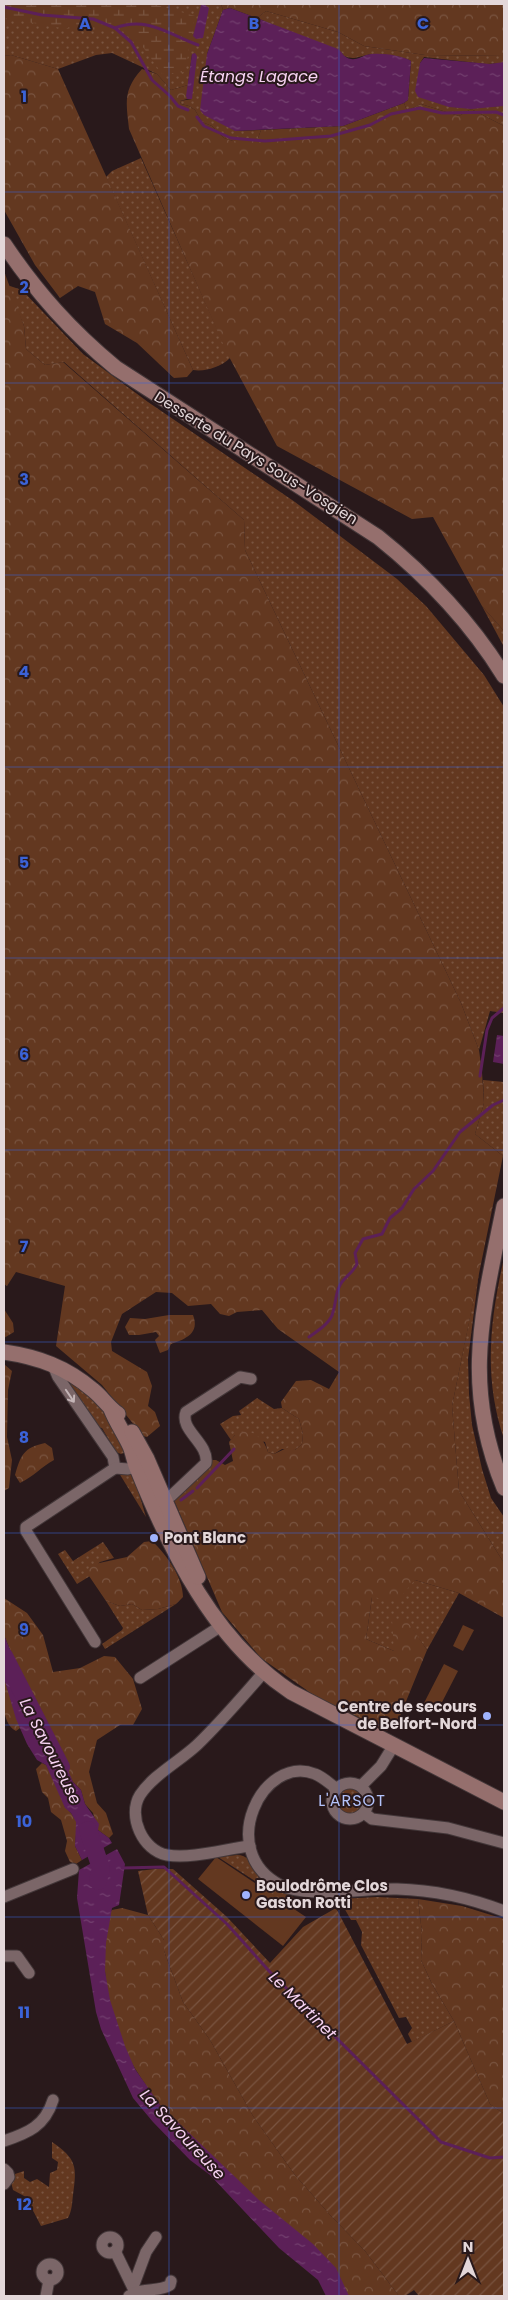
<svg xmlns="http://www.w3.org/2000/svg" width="508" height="2300" viewBox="0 0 508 2300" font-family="Poppins,sans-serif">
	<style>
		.grass { fill: url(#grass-dots) }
		.forest { fill: url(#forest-crowns) }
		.wetland { fill: url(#wetland-marsh) }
		.park { fill: #633820 }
		.garden { fill: url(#garden-furrows) }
		.water { fill: url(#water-ripples) }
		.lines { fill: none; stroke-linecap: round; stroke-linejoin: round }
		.stream { stroke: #5c2058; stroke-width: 3 }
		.river { stroke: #5c2058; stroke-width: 18 }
		.street-casing { stroke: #433739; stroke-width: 13 }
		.secondary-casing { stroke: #433739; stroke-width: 17 }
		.street { stroke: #7b6668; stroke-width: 11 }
		.secondary { stroke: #956f6d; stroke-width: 15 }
		.oneway { stroke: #c4b5b7 }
		.grid { fill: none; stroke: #3b63d8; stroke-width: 1; stroke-opacity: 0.55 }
		.poi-dot { fill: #9fb3fd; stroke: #29191b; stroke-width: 2 }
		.labels { text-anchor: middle; stroke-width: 4; stroke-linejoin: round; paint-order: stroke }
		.street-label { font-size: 15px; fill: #e3d7d9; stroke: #29191b }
		.poi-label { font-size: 15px; font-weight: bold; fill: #e3d7d9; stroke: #29191b; text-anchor: start }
		.water-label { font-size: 16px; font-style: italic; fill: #f7d3f2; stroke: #29191b }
		.neighbourhood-label { font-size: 16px; letter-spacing: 1px; fill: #b4c3fb; stroke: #29191b }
		.grid-label { font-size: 16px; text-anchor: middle; font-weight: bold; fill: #3b63d8; stroke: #29191b; stroke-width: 4; stroke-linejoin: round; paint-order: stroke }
	</style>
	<defs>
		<pattern id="grass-dots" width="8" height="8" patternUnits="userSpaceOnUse" patternTransform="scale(1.25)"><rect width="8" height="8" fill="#633820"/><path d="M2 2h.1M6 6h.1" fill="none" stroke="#795440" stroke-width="1.8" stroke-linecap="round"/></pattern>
		<pattern id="forest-crowns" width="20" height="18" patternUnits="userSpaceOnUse" patternTransform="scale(1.25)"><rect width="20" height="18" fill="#633820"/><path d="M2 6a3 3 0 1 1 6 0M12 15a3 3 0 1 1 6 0" fill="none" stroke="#795440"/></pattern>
		<pattern id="wetland-marsh" width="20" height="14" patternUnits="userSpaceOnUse" patternTransform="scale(1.25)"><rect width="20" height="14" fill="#633820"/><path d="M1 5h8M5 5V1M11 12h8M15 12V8" fill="none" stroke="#795440"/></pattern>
		<pattern id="garden-furrows" width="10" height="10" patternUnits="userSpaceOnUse" patternTransform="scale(1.25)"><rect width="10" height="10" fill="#633820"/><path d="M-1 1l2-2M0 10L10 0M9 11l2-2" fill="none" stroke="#795440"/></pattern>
		<pattern id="water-ripples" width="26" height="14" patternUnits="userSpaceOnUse" patternTransform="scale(1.25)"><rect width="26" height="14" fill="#5c2058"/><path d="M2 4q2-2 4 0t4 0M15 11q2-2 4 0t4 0" fill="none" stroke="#73406f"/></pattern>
	</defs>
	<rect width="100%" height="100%" fill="#29191b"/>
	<g class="grass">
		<path d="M4,4H221L223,10L207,54L235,131L261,130L257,141H233L224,138L212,126L202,122L195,110L189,106L181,104L180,101L192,99V54L188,85L171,90L157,74L112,53L96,55L58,69L11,55L4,56Z"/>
		<path d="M266,11L338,32L364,46L425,55L504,56V63L486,64L424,57L420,63L435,102C463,112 477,106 504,106V126L471,109L459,116L421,104L407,111L404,103L408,100L411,61C402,56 377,53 367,55C357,57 354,60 344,56L342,53L257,18Z"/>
		<path d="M141,158L230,358C221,367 205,372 193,370L106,177L112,171Z"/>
		<path d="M7,285L22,290L83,354L148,402L295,502L397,579L426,606L484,675L504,707V1013L490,1011L479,1050L461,1003L245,550L244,520L64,362L45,365L26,349L24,326Z"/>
		<path d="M482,606L504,631V647Z"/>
		<path d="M483,1080L504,1082L503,1156L475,1134L484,1103Z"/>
		<path d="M504,1258V1439C483,1377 490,1320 504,1258Z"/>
		<path d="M479,1272L468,1359L469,1394L472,1425L482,1469L491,1498L504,1517V1563L459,1491L452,1406Z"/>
		<path d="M68,1379L96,1402L109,1417L126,1452L121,1454L116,1452L102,1428L96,1427L67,1380Z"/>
		<path d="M257,1398L274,1409L282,1408L299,1419L303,1434L302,1444L295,1450L282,1449L274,1454L268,1452L265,1442L235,1435L231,1440L220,1424L233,1416L241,1415L239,1411Z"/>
		<path d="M119,1473H127L131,1475L137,1487L146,1517Z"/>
		<path d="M103,1542L114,1558L100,1562L88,1573L90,1576L77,1584L58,1554L65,1550L73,1561Z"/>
		<path d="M415,1580L459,1593L427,1650L405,1619L394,1651L366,1639L372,1597Z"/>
		<path d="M106,1601L120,1606L132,1604L142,1610L158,1609L176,1604L105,1649L102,1644L122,1630L123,1628Z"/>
		<circle cx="349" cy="1801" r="13"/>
		<path d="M237,1855C250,1855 252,1866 260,1876L255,1881L218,1857Z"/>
		<path d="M264,1882C278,1888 293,1892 300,1907L295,1910L260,1887Z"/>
		<path d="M377,1897L418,1899L422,1933L421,1960L432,1984L454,2021L412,2042L408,2034L412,2028L406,2017L399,2018L361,1945L362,1932L356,1920H351L339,1899Z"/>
		<path d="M52,2142C77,2159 77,2167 73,2195C72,2203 72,2211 68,2218L41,2226L26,2197L13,2190L11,2182L12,2175L24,2171V2178L30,2182L37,2179L49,2187L50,2173L57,2170L58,2162L52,2158Z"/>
	</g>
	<g class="forest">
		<path d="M221,4H504V56L425,55L364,46L338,32L266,11L257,18L230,8L223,10Z"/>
		<path d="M11,55L58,69L193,370L187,377L174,378L137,343L105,324L95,292L78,286L60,298L35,265L4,210V56Z"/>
		<path d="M142,69L157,74L171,90L188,85L187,99L180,101L181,104L189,106L195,110L202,122L212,126L224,138L233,141H257L261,130L343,126L404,103L407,111L421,104L459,116L471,109L504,126V631L482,606L433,517L412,519L277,446L227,353L129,129C126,102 123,90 142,69Z"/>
		<path d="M4,271L24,326L26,349L45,365L63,362L244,520L245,550L461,1003L479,1050L482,1072L484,1103L475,1134L503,1156L452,1406L459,1491L504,1563V1618L459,1593L415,1580L397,1601L372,1597L366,1639L394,1651L392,1620L406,1619L427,1650L398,1721L394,1720L387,1731L315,1696L261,1658L222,1612L174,1500L212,1460H216L225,1465L233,1461L229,1442L235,1435L246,1430C259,1436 264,1439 268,1452L274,1454L289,1447L295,1450L302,1444L303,1434L299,1419L282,1408L281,1402L296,1381L311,1380L329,1389L339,1372L278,1329L262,1310L237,1312L229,1316L220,1314L211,1304L188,1306L172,1293L156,1292L122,1314L111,1342L112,1351L147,1372L152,1386L148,1406L155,1412L160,1426L147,1437L143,1436L102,1385L56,1346L65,1286L16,1272L7,1286L4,1284Z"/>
		<path d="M4,1309L13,1323L14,1332L4,1338Z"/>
		<path d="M169,1315H193C200,1333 186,1339 171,1344L168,1350L160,1353L155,1340L159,1336L156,1332L139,1335H129L125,1327L130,1318L145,1319Z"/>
		<path d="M4,1364L12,1371L8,1390L7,1437L12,1460L9,1488L4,1491Z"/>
		<path d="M45,1443L52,1448L54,1460C41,1467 33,1477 20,1483L15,1475C21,1455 23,1448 45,1443Z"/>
		<path d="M152,1541C166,1554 183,1577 183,1597L176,1604L158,1609L142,1610L132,1604L120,1606L106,1601L87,1573L90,1565L127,1557L144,1542Z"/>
		<path d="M4,1598L27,1613L43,1635L53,1672L80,1668L104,1656L115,1657L133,1679L142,1709L133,1725H120L97,1740L89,1772L97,1803L106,1813L113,1834L109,1838L98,1830L93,1813L85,1804L81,1790L73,1782L65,1766L40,1746L24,1712L27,1691L4,1635Z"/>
		<path d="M4,1678L20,1728L16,1731C0,1723 4,1694 4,1678Z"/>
		<path d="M42,1763L46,1765L54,1780L65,1807L71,1813L77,1822L75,1846L82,1860L76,1864L70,1862L65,1851L67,1841L61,1820L51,1812L48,1798L42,1792L36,1769Z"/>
		<path d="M418,1899L462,1906L504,1919V2114L490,2104L454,2021L432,1984L421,1960L422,1933Z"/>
		<path d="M122,1908L148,1915L164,1940V1951L183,2002L210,2040L253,2116L295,2175L331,2216L365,2251L399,2296H345L160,2105C152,2093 143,2082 136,2070C120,2045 107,2000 105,1971C104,1954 105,1938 102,1921L112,1910Z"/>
	</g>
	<path class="wetland" d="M4,4L27,5L153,4L195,16L185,72L162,74L138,40L126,31L61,28L17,20L4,19Z"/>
	<g class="park">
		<path d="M463,1625L474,1630L463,1651L453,1646Z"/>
		<path d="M444,1664L458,1671L438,1710L424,1703Z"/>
		<path d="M216,1857L306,1917L283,1946L198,1879Z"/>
	</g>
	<path class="garden" d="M155,1869H173L227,1917L270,1963L303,1927L336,1908L407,2044L454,2021L490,2104L504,2114V2296H419L414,2290L405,2296H399L365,2251L331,2216L295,2175L253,2116L210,2040L183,2002L164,1951V1940L148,1915L138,1871Z"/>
	<g class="water">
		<path d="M204,4L209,8L203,38L196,39L193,36L201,5Z"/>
		<path d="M230,8L338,49C343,53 344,58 351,59C357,60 361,57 366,55C378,52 401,55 411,61L408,100L404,103L343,126L235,131L204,115L200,110L207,54L223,10Z"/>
		<path d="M195,53L197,56L192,99H187L186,96L192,54Z"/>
		<path d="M424,58L490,64L504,62V106L471,109L449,107L418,97L415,91L420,63Z"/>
		<path d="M497,1035L504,1036V1064L493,1062Z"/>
		<path d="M4,1635L27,1691L24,1712L40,1746L58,1747L73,1782L81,1790L85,1804L99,1824L98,1830L109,1838L112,1843L82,1860L75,1846L76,1822L71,1813L65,1808L46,1765L37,1760L27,1744L16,1719L4,1678Z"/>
		<path d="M117,1849L125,1864L119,1905L112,1908L106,1943L105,1971L110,2000L125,2046L135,2069L160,2105L259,2200L313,2244L336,2268L349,2296H326L318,2280L279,2248L210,2175L190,2160L153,2122L133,2098L101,2029L96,2012L77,1898L79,1870Z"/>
	</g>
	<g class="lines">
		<g class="stream">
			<path d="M4,7L42,15L93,19L115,28L131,42L152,80L170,96L178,106L188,110"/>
			<path d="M115,28C147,16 168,34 198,45"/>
			<path d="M197,117L204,126L231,138L265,141L331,136L370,125L391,114L420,108L442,113L496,112L504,115"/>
			<path d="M480,1076L487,1030L492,1018L504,1008"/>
			<path d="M309,1337C317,1331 331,1323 333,1312C336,1303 335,1295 340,1285C344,1277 353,1273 357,1264L355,1253L363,1239L382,1234L390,1218L402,1208L414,1189L433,1171L460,1132L493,1105L504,1100"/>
			<path d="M197,1488L234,1449"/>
			<path d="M181,1500L193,1491"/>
			<path d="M122,1868L164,1867L227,1924L270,1972L441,2142L490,2158L504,2157"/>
		</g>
		<g class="river">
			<path d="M4,1656L61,1767"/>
			<path d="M88,1830L101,1868L98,1881"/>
		</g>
		<defs>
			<g id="street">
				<path d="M52,1363L58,1377L113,1457L115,1468"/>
				<path d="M158,1498L164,1499L171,1496L206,1463C209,1443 179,1430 186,1412L240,1377L251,1379"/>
				<path d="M95,1642L26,1531V1527L115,1468L128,1469L137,1467"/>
				<path d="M140,1678L221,1626"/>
				<circle cx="350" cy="1801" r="18"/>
				<path d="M361,1786L381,1766L394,1745"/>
				<path d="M337,1789C330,1784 323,1777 315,1774C263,1753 215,1851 280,1885C307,1899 365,1888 397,1889C433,1890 470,1898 504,1911"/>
				<path d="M364,1813L372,1819L448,1828L504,1843"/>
				<path d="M250,1846C225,1849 192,1859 167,1855C143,1851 127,1816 140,1795C153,1775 180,1761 197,1745C221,1722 242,1697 264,1672"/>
				<path d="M4,1897L73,1869"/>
				<path d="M4,1956H17L29,1973"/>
				<path d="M4,2141C28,2133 45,2126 53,2100"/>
				<path d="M4,2169L8,2173L9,2177L4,2184"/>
				<circle cx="110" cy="2245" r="8"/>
				<path d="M115,2251L134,2290"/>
				<circle cx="50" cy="2272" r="8"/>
				<path d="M133,2287L146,2252L156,2237"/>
				<path d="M46,2296L49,2280"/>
				<path d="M129,2296C145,2286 157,2293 170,2285L171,2281"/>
			</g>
			<g id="secondary">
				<path d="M4,244C37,293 71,331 116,368L378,537C428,577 470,621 504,676"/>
				<path d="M504,1206C483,1311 461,1384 504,1488"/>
				<path d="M4,1352C38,1357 66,1367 93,1390C102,1397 108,1407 118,1414"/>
				<path d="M111,1409C116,1422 124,1433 130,1446C133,1453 134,1461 137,1468C171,1552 214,1641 291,1692L504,1802"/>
				<path d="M132,1432L147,1459L198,1577"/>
			</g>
		</defs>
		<use href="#street" class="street-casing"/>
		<use href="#secondary" class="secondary-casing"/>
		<use href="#street" class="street"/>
		<use href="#secondary" class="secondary"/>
	</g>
	<defs><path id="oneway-shaft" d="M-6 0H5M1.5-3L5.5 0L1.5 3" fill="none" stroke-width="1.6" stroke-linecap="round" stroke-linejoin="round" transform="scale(1.25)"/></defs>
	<use class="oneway" href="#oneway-shaft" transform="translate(70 1396) rotate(56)"/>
	<path class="grid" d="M169,4V2296M339,4V2296M4,192H504M4,383H504M4,575H504M4,767H504M4,958H504M4,1150H504M4,1342H504M4,1533H504M4,1725H504M4,1917H504M4,2108H504"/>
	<g class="poi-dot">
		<circle cx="154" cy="1538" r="5"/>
		<circle cx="487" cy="1716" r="5"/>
		<circle cx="246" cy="1895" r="5"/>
	</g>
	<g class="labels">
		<g class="street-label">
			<text transform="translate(256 458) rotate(32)" y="5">Desserte du Pays Sous-Vosgien</text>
		</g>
		<g class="poi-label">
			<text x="164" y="1543">Pont Blanc</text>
			<text x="477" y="1712" text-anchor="end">Centre de secours<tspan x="477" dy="17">de Belfort-Nord</tspan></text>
			<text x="256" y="1891">Boulodrôme Clos<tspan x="256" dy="17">Gaston Rotti</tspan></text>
		</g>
		<g class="water-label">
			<text x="259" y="82">Étangs Lagace</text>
			<text transform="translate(51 1751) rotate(63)" y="6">La Savoureuse</text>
			<text transform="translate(303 2005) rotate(45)" y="6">Le Martinet</text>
			<text transform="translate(183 2134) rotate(47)" y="6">La Savoureuse</text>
		</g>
		<g class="neighbourhood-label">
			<text x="352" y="1806">L'ARSOT</text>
		</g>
	</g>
	<g class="grid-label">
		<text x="85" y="29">A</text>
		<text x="254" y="29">B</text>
		<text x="423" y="29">C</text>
		<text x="24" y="102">1</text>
		<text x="24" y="293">2</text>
		<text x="24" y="485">3</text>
		<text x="24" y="677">4</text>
		<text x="24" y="868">5</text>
		<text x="24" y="1060">6</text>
		<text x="24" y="1252">7</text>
		<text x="24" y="1443">8</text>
		<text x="24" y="1635">9</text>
		<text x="24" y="1827">10</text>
		<text x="24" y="2018">11</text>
		<text x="24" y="2210">12</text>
	</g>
	<rect width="508" height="2300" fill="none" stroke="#e3d7d9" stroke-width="10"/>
	<g transform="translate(468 2260)" stroke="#29191b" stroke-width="4" paint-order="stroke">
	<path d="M0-4L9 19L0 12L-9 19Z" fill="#e3d7d9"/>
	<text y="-8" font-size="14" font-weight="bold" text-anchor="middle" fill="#e3d7d9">N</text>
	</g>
</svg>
